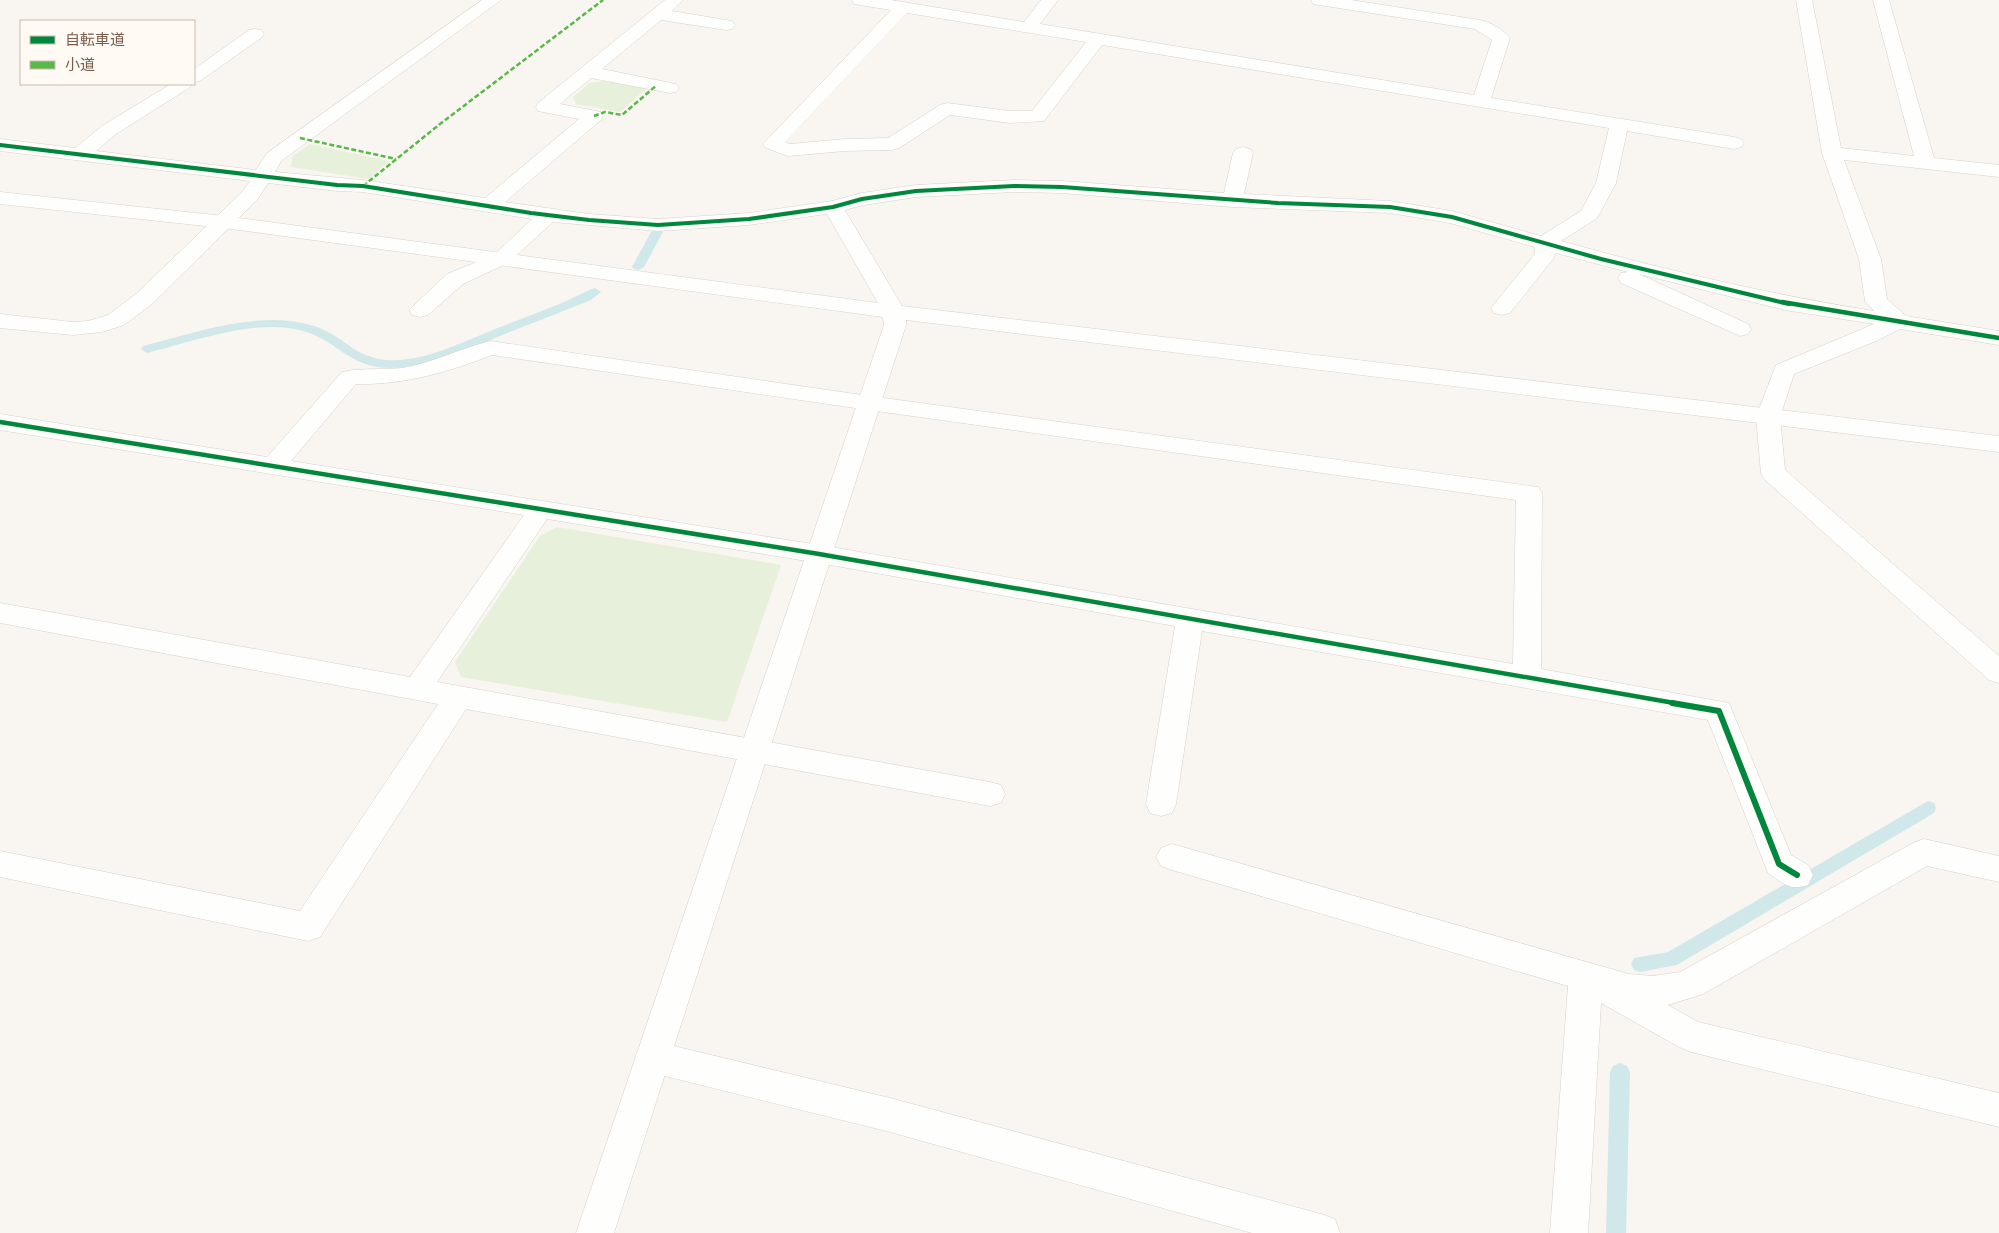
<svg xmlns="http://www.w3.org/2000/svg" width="1999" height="1233" viewBox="0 0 1999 1233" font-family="'PT Sans','Noto Sans JP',sans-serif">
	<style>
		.green { fill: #e7f0db }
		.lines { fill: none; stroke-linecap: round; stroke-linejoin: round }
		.stream { fill: #d0e8ea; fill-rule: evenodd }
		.minor-casing { stroke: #d7d1cb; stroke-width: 1 }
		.tertiary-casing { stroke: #d7d1cb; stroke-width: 1 }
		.minor { fill: #fefefd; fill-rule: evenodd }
		.tertiary { fill: #fefefd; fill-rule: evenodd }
		.quiet { stroke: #58b947; stroke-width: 2.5; stroke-dasharray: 5 2.5; stroke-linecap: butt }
		.cycleway-far2-casing { stroke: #fffaf3; stroke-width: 5.5 }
		.cycleway-far1-casing { stroke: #fffaf3; stroke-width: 8 }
		.cycleway-casing { stroke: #fffaf3; stroke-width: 9 }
		.cycleway-far2 { stroke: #00873e; stroke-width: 4 }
		.cycleway-far1 { stroke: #00873e; stroke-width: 4.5 }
		.cycleway { stroke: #00873e; stroke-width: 6 }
	</style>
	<rect width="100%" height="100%" fill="#f9f5f0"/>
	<g class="green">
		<path d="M604,81L646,89L620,112L576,104L573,97L590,83Z"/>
		<path d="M310,144L389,161L368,179L291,167L293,156Z"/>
		<path d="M557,527L781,565L727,722L461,677L455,662L540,536Z"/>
	</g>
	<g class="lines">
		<g class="stream">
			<path d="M657,229L663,232L644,267L638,270L634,269L632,267L651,232Z"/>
			<path d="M595,288L601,292L591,300C561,312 530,324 500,336C464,350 427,368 388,368C350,367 338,342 306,332C263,316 191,342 147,353L141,349L143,346C197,333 258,309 314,326C348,337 356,363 400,360C429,358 456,345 483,334C510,323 537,313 564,302C574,298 585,291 595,288Z"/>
			<path d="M1928,801L1934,803L1936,808L1934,813L1677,965L1640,972L1634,970L1631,964L1634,958L1668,952Z"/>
			<path d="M1620,1063L1627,1066L1630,1072L1626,1233H1606L1610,1072L1613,1066Z"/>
		</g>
		<defs>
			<g id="minor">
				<path d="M482,0H501L281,161L275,172L363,180L485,198L579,119L538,111L536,107L538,103L665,0H683L672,11L732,21L735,25L732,29L726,30L661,20L602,69L676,84L679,88L676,92L670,93L591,78L560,104L601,112L603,116L601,120L505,202L589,214L658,219L749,213L832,201L862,193L916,185L1014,180L1062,181L1224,193L1233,153L1236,149L1243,147L1250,149L1253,153L1244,194L1390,201L1452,211L1541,236L1581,211L1596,183L1609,128L1102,45L1044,121L1010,123L950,115L899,148L892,150L845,151L788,156L766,148L763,144L891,10L854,4L852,0H891L1024,22L1041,0H1058L1040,24L1474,95L1492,40L1475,29L1319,5L1313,4L1311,0H1351L1480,20C1490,22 1504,30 1510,38L1491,98L1734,137L1741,139L1744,143L1741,147L1734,149L1627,131L1616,183L1599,215L1596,219L1561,241C1664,270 1768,294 1874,311L1865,301L1859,259L1822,153L1796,0H1812L1841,148L1914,156L1873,0H1889L1934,158L1999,165V177L1844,160L1881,259L1887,299L1906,316L1999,331V345L1900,329L1876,341L1794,374L1780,417L1785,470L1999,656V683L1989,680L1764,479L1761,473L1756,417L1776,365L1874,324L1785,310L1639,274L1748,324L1751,329L1748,334L1740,336L1621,283L1618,278L1621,273L1628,272L1556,253L1553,259L1510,313L1502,315L1494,313L1491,308L1535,254V247L1450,223L1390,213L1232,207L1062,193L1014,192L916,197L864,205L833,213L749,225L658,231L553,222L508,263L463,284L428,315L420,317L412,315L409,310L447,274L494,255L532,219L363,192L337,191L268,183L257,200L152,304L124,325L102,332L73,335L0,328V314L73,322L88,321L108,315L136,294L242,192L250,181L0,151V139L75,148L102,126L171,84H192L189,88L116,134L96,151L256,170L267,153ZM907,13L1086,42L1032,111H1010L947,103L940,105L888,138L845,139L790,144L785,142Z"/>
				<path d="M255,29L261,30L264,34L261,38L200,81L194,82V69L249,30Z"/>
				<path d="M490,341L869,396L1538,487L1542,493L1541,669L1729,703L1791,855L1808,865L1813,875L1808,885C1790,891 1783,883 1768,873L1708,720L1202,631L1176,804L1172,813L1161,816L1150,813L1146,804L1175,626L819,563L547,519L437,682L990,782L1001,785L1005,794L1001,803L990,806L466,709L320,937L308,941L0,877V851L300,911L438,704L0,623V603L410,677L524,515L0,430V414L267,457L342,372C363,367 386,371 408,367C436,361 462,348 490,341ZM492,355L869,410L1516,500L1513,664L819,545L291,461L356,384C404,385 448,372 492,355Z"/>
				<path d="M1924,839L1999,856V882L1927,866L1703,994L1668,1005L1698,1022L1999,1093V1127L1691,1052L1679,1047L1601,1003L1588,1233H1550L1568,986L1172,870L1161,866L1156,857L1161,848L1172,844L1629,974L1653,976L1680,972L1913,843Z"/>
				<path d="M653,1041L890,1098L1321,1214L1335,1219L1340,1233H1252L890,1132L653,1073L641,1069L635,1057L641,1045Z"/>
			</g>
			<path id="tertiary" d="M0,192L224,216L878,303L823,207L826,203L833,201L840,203L843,207L902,306L1999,436V452L906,320V325L614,1233H576L884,325L883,317L224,228L0,204Z"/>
		</defs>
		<use href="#minor" class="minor-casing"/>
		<use href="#tertiary" class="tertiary-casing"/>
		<use href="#minor" class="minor"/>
		<use href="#tertiary" class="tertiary"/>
		<g class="quiet">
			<path d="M594,116L605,112L622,115L657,85"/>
			<path d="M300,138L396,159"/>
			<path d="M363,186L440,124L603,0"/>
		</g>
		<defs>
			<path id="cycleway-far2" d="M0,145L337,185L363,186L531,213L589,220L658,225L749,219L833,207L862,199L916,191L1014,186L1062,187L1278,203L1390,207L1452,217L1601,259L1789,304"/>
			<g id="cycleway-far1">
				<path d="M1782,302L1999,338"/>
				<path d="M0,422L819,554L1680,704"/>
			</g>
			<path id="cycleway" d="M1672,703L1719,711L1779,864L1797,875"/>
		</defs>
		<use href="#cycleway-far2" class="cycleway-far2-casing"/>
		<use href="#cycleway-far1" class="cycleway-far1-casing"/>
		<use href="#cycleway" class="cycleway-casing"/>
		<use href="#cycleway-far2" class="cycleway-far2"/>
		<use href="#cycleway-far1" class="cycleway-far1"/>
		<use href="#cycleway" class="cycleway"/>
	</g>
	<rect x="20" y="20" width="175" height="65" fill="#fffaf3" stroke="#cabbb1"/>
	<rect x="30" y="36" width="25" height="8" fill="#00873e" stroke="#cabbb1"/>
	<text x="65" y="45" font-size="15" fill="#7a5c4d">自転車道</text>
	<rect x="30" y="61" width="25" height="8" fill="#58b947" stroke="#cabbb1"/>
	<text x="65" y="70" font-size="15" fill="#7a5c4d">小道</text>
</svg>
